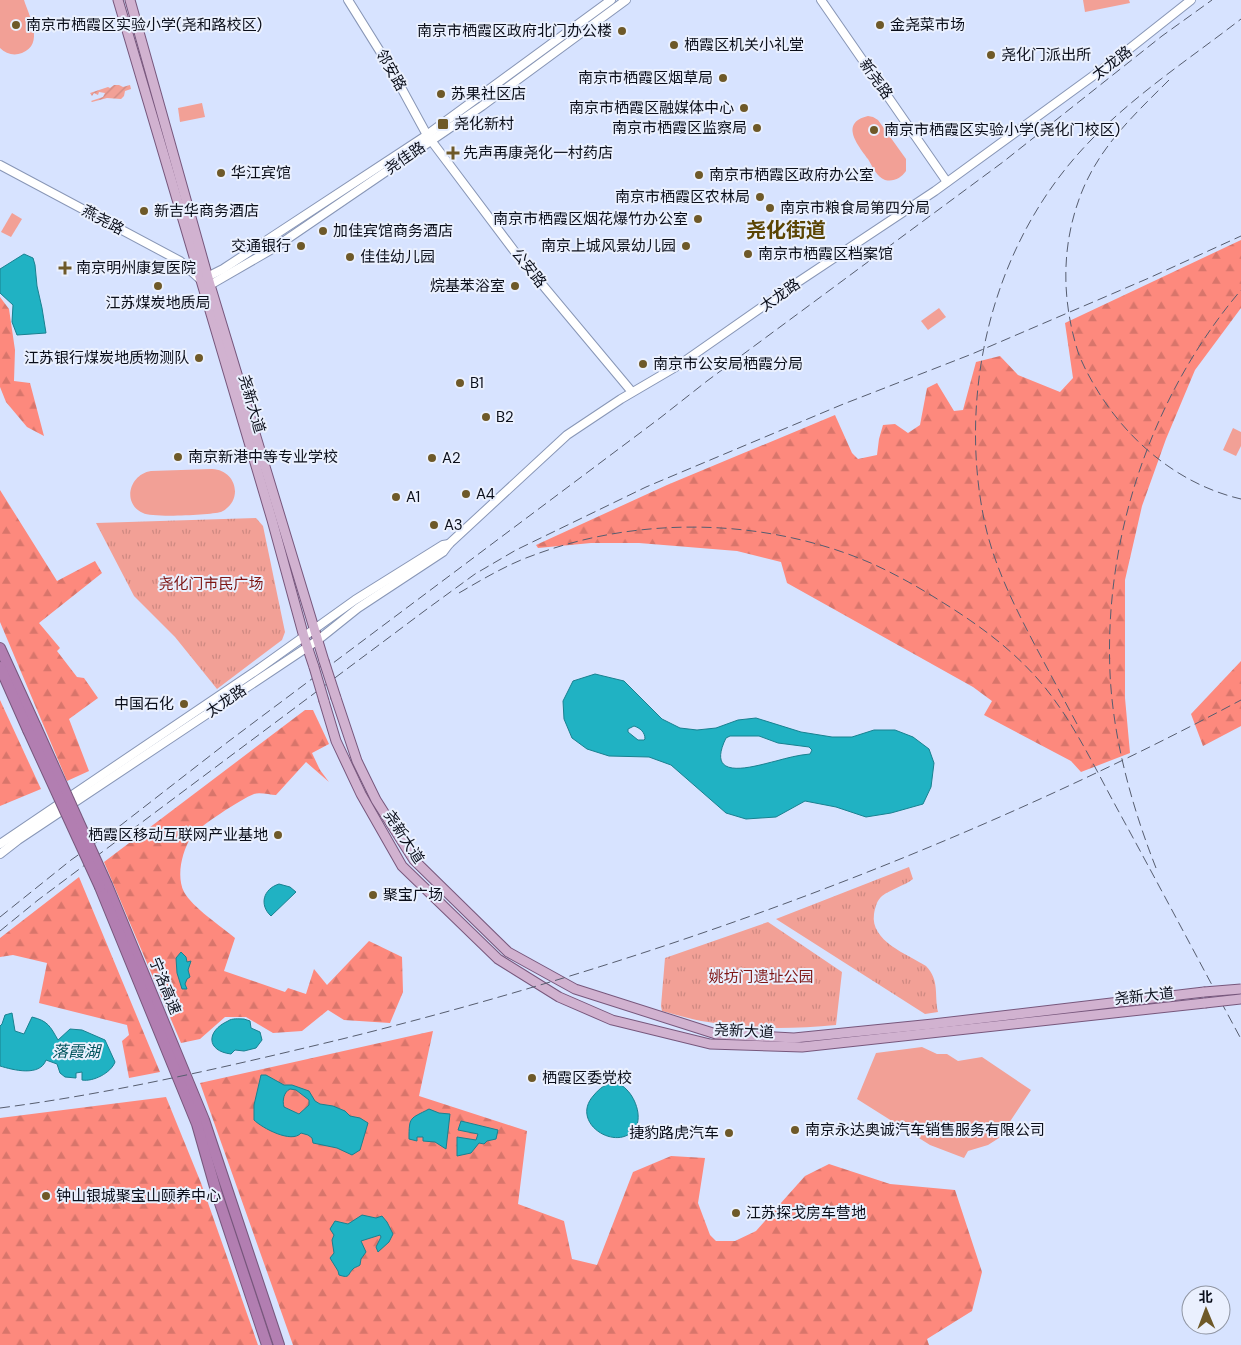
<svg xmlns="http://www.w3.org/2000/svg" width="1241" height="1345" viewBox="0 0 1241 1345" font-family="'DM Sans','Noto Sans SC',sans-serif">
	<style>
		.grass { fill: #f2a096 }
		.forest { fill: url(#forest-firs) }
		.park { fill: url(#park-tufts) }
		.garden { fill: url(#garden-furrows) }
		.water { fill: #20b2c3; stroke: #198190; fill-rule: evenodd }
		.lines { fill: none; stroke-linecap: round; stroke-linejoin: round }
		.secondary-casing { stroke: #8896b6; stroke-width: 10 }
		.primary-casing { stroke: #77577c; stroke-width: 11 }
		.highway-casing { stroke: #77577c; stroke-width: 12 }
		.secondary { stroke: #fff; stroke-width: 8 }
		.primary { stroke: #d1b2d0; stroke-width: 9 }
		.highway { stroke: #b27eb1; stroke-width: 10 }
		.rail { stroke: #565d6f; stroke-width: 1; stroke-dasharray: 10 5; stroke-linecap: butt }
		.primary-bridge-casing { stroke: #77577c; stroke-width: 11; stroke-linecap: butt }
		.highway-bridge-casing { stroke: #77577c; stroke-width: 12; stroke-linecap: butt }
		.primary-bridge { stroke: #d1b2d0; stroke-width: 9 }
		.highway-bridge { stroke: #b27eb1; stroke-width: 10 }
		.poi-dot { fill: #6e5928; stroke: #eaf0fe; stroke-width: 2 }
		.labels { text-anchor: middle; stroke-width: 4; stroke-linejoin: round; paint-order: stroke }
		.poi-label { font-size: 15px; fill: #0a0e1a; stroke: #eaf0fe; text-anchor: start }
		.street-label { font-size: 15px; fill: #0a0e1a; stroke: #eaf0fe }
		.park-label { font-size: 15px; fill: #7e1615; stroke: #eaf0fe }
		.water-label { font-size: 16px; font-style: italic; fill: #00535c; stroke: #eaf0fe }
		.district-label { font-size: 20px; font-weight: bold; fill: #5b4504; stroke: #eaf0fe }
	</style>
	<defs>
		<pattern id="forest-firs" width="22" height="20" patternUnits="userSpaceOnUse" patternTransform="scale(1.25)"><rect width="22" height="20" fill="#fd897d"/><path d="M5 1l3.5 6h-7zM16 11l3.5 6h-7z" fill="#d8756b"/></pattern>
		<pattern id="park-tufts" width="24" height="20" patternUnits="userSpaceOnUse" patternTransform="scale(1.25)"><rect width="24" height="20" fill="#f2a096"/><path d="M3 7l-1-3M5 7V3M7 7l1-3M15 17l-1-3M17 17v-4M19 17l1-3" fill="none" stroke="#ce8981"/></pattern>
		<pattern id="garden-furrows" width="10" height="10" patternUnits="userSpaceOnUse" patternTransform="scale(1.25)"><rect width="10" height="10" fill="#f2a096"/><path d="M-1 1l2-2M0 10L10 0M9 11l2-2" fill="none" stroke="#ce8981"/></pattern>
	</defs>
	<rect width="100%" height="100%" fill="#d7e3ff"/>
	<g class="grass">
		<path d="M0,0H24C29,16 45,44 22,53C14,56 6,54 0,48Z"/>
		<path d="M1083,0H1129L1130,3L1085,12Z"/>
		<path d="M202,103L205,117L180,122L178,108Z"/>
		<path d="M868,116L873,117L878,120L906,159V171C901,178 894,182 885,180C877,177 872,166 868,159C858,145 839,123 868,116Z"/>
		<path d="M12,213L22,219L11,237L1,232Z"/>
		<path d="M939,308L946,317L928,330L921,321Z"/>
		<path d="M1233,428L1241,432V446L1236,456L1223,450Z"/>
		<path d="M212,469C237,470 244,501 221,512C210,515 152,518 143,513C121,503 130,474 151,471Z"/>
		<path d="M922,1047L937,1054H947L958,1061L982,1057L1031,1090L999,1138L988,1145L968,1151L964,1158L930,1145L857,1099L876,1053Z"/>
	</g>
	<g class="forest">
		<path d="M1241,240V308L1195,370L1166,439L1142,506L1125,580V698L1130,753L1081,772L1071,761L984,715L992,701L973,687L787,583L781,562L737,551L639,543H591L538,548L536,545L667,485L835,415L852,453L858,459L877,455L879,439L883,425L895,424L908,433L920,425L927,388L937,383L954,411L963,410L976,362L1000,356L1018,375L1060,392L1073,378L1065,323Z"/>
		<path d="M0,297L9,309L15,350L14,381L30,383L44,436L27,427L6,402L0,387Z"/>
		<path d="M0,490L57,581L95,561L102,573L39,623L60,648L57,651L77,677L84,678L98,698L69,719L89,771L67,781L0,622Z"/>
		<path d="M1241,661V726L1203,746L1191,714Z"/>
		<path d="M0,700L41,789L0,806Z"/>
		<path d="M305,710H313L329,744L312,753L320,770L329,782L306,762L276,795C270,795 260,792 254,794C241,799 198,827 191,837C182,852 176,876 184,892C192,907 222,927 235,938L224,971L285,992L288,988L306,994L314,969L327,985L369,941L402,957L403,992L390,1023L344,1020L328,1010L302,1031L273,1033L246,1017H225L200,1039L181,1043L104,862Z"/>
		<path d="M79,877L160,1072L129,1078L122,1041L129,1035L127,1025L39,1003L47,963L13,955L0,957V938Z"/>
		<path d="M433,1031L419,1096L527,1131L518,1204L564,1221L572,1259L597,1265L633,1172L671,1156L705,1158L698,1203L710,1235L716,1241H735L756,1231L805,1176L829,1164L890,1184L955,1190L982,1272L972,1311L927,1339L929,1345H293L200,1083Z"/>
		<path d="M166,1097L201,1183L258,1345H0V1118Z"/>
	</g>
	<g class="park">
		<path d="M256,518L263,526L285,632L282,640L217,689L175,637L134,596L96,523Z"/>
		<path d="M909,867L913,879C904,886 891,889 882,896C877,900 875,908 874,914C870,941 907,954 926,966C940,981 934,994 938,1012L925,1014L776,919Z"/>
		<path d="M768,922L842,972L836,1025C793,1029 751,1030 708,1022C693,1020 677,1015 662,1011L661,1006L665,958Z"/>
	</g>
	<path class="garden" d="M114,85H119L123,87L130,85L131,89L125,91L124,96L121,99L107,98L92,102L91,101L103,97L105,93L99,92L98,95L94,93L92,96L90,93L108,87L110,88Z"/>
	<g class="water">
		<path d="M24,254L33,258L35,265L37,286L42,308L46,333L17,335L12,322L13,305L0,293V269Z"/>
		<path d="M595,674L624,681L662,719L680,728L697,730L716,728L738,720L756,718L801,732L832,737H852L874,730H895L913,737L929,749L934,763L931,787L923,804L891,813L866,817L836,807L805,801L776,817L746,819L726,813L671,765L649,757L609,756L587,749L572,738L564,719L563,701L573,681ZM634,726C640,728 645,732 645,739L644,740H638L628,732V729ZM730,736H759L778,743L809,747L812,750L810,754C798,755 787,758 776,761C755,766 704,783 726,738Z"/>
		<path d="M279,884L290,887L296,892L271,916C259,905 263,889 279,884Z"/>
		<path d="M181,952L186,957L187,962L191,961L188,970L190,977L187,979L185,984L187,989H182L177,973L176,958Z"/>
		<path d="M12,1013L15,1031L24,1034L32,1017C48,1021 50,1026 58,1040L70,1029L82,1030L105,1040L115,1062C111,1073 93,1082 82,1080V1072L76,1073V1078L65,1077L60,1073L57,1064L46,1060C40,1077 13,1070 0,1066V1026L2,1024L5,1015Z"/>
		<path d="M244,1019L250,1021L251,1028L260,1032L262,1040L256,1048L244,1051L235,1050L231,1054C206,1051 206,1031 228,1021C232,1018 239,1019 244,1019Z"/>
		<path d="M261,1075H266L284,1085H292L309,1091L315,1101L320,1104L333,1106L345,1111L350,1116L360,1118L368,1123L360,1150L352,1155L337,1148L313,1143L312,1138L308,1135L301,1133C292,1144 262,1128 254,1120V1105ZM290,1089L296,1090L309,1100V1105L299,1114L284,1107C282,1100 284,1092 290,1089Z"/>
		<path d="M614,1083C619,1084 624,1086 627,1090C636,1099 643,1119 634,1130C615,1152 569,1122 594,1095C600,1088 605,1084 614,1083Z"/>
		<path d="M429,1109L439,1113L450,1114L446,1149L435,1142L423,1141V1137H417V1141L409,1139C409,1116 410,1119 429,1109Z"/>
		<path d="M461,1121L498,1130L496,1139L487,1141L484,1144L479,1143L471,1153L457,1156V1137L476,1140L478,1134L458,1130Z"/>
		<path d="M362,1215L376,1218L382,1216L387,1222L393,1234L389,1242L378,1252L376,1247L381,1237L380,1235L361,1241L366,1252L361,1259L360,1265C359,1266 356,1267 354,1268C347,1274 351,1279 339,1275L338,1271L330,1258L334,1253L332,1240L334,1235L330,1229L335,1221L348,1224Z"/>
	</g>
	<g class="lines">
		<defs>
			<g id="secondary">
				<path d="M348,0L391,69L427,135L515,252L632,392"/>
				<path d="M821,0L947,182"/>
				<path d="M0,165L180,261L201,280L210,285L274,248L482,106L626,0"/>
				<path d="M203,279L223,269L424,137L611,0"/>
				<path d="M0,844L260,668L355,600L443,545L449,544"/>
				<path d="M0,854L18,840L318,640L358,608L443,552L449,544L567,435L621,399L679,365L792,286L935,191L1119,57L1191,0"/>
			</g>
			<g id="primary">
				<path d="M118,0L272,520L304,637L314,667"/>
				<path d="M130,0L210,285L324,661"/>
				<path d="M336,698L357,761L376,800L414,860L508,952L575,989L716,1034L794,1038L933,1024L1204,992"/>
				<path d="M324,701L336,741L361,794L402,866L498,959L559,997L612,1020L710,1044L802,1047L1205,1003"/>
			</g>
			<g id="highway">
				<path d="M0,648L36,727"/>
				<path d="M0,667L28,730"/>
				<path d="M107,885L204,1120L279,1345"/>
				<path d="M100,887L197,1124L217,1194L267,1345"/>
			</g>
		</defs>
		<use href="#secondary" class="secondary-casing"/>
		<use href="#primary" class="primary-casing"/>
		<use href="#highway" class="highway-casing"/>
		<use href="#secondary" class="secondary"/>
		<use href="#primary" class="primary"/>
		<use href="#highway" class="highway"/>
		<g class="rail">
			<path d="M1169,80C1136,113 1102,144 1083,189C1061,242 1061,298 1078,352C1083,366 1091,380 1099,393C1131,444 1181,485 1241,499"/>
			<path d="M459,593C483,579 508,564 534,555C641,515 768,518 873,564C897,575 920,588 942,602C984,628 1024,658 1053,698C1079,733 1098,774 1119,812C1160,887 1200,963 1241,1039"/>
			<path d="M1077,724C1064,700 1051,675 1038,651C1017,611 995,569 985,524C958,399 989,259 1072,161C1120,104 1183,64 1241,19"/>
			<path d="M1156,868C1132,807 1113,739 1110,673C1104,536 1152,395 1241,290"/>
			<path d="M0,917L71,860L121,825L229,741L660,418L707,381L1003,162L1162,36L1212,0"/>
			<path d="M0,931L38,900L427,609L475,574L516,550L646,487L841,405L972,354L1149,278L1241,236"/>
			<path d="M0,1108C115,1093 230,1066 342,1039C653,962 958,851 1241,700"/>
		</g>
		<defs>
			<g id="primary-bridge">
				<path d="M324,661L336,698"/>
				<path d="M314,667L324,701"/>
				<path d="M1204,992L1241,989"/>
				<path d="M1205,1003L1241,999"/>
			</g>
			<g id="highway-bridge">
				<path d="M36,727L107,885"/>
				<path d="M28,730L100,887"/>
			</g>
		</defs>
		<use href="#primary-bridge" class="primary-bridge-casing"/>
		<use href="#highway-bridge" class="highway-bridge-casing"/>
		<use href="#primary-bridge" class="primary-bridge"/>
		<use href="#highway-bridge" class="highway-bridge"/>
	</g>
	<g class="poi-dot">
		<circle cx="16" cy="25" r="5"/>
		<circle cx="880" cy="25" r="5"/>
		<circle cx="622" cy="31" r="5"/>
		<circle cx="674" cy="45" r="5"/>
		<circle cx="991" cy="55" r="5"/>
		<circle cx="723" cy="78" r="5"/>
		<circle cx="441" cy="94" r="5"/>
		<circle cx="744" cy="108" r="5"/>
		<rect x="437" y="118" width="12" height="12" rx="2.5"/>
		<circle cx="757" cy="128" r="5"/>
		<circle cx="874" cy="130" r="5"/>
		<path d="M450.5 145.5h5v5h5v5h-5v5h-5v-5h-5v-5h5z"/>
		<circle cx="221" cy="173" r="5"/>
		<circle cx="699" cy="175" r="5"/>
		<circle cx="760" cy="197" r="5"/>
		<circle cx="770" cy="208" r="5"/>
		<circle cx="144" cy="211" r="5"/>
		<circle cx="698" cy="219" r="5"/>
		<circle cx="323" cy="231" r="5"/>
		<circle cx="301" cy="246" r="5"/>
		<circle cx="686" cy="246" r="5"/>
		<circle cx="748" cy="254" r="5"/>
		<circle cx="350" cy="257" r="5"/>
		<path d="M62.5 260.5h5v5h5v5h-5v5h-5v-5h-5v-5h5z"/>
		<circle cx="158" cy="286" r="5"/>
		<circle cx="515" cy="286" r="5"/>
		<circle cx="199" cy="358" r="5"/>
		<circle cx="643" cy="364" r="5"/>
		<circle cx="460" cy="383" r="5"/>
		<circle cx="486" cy="417" r="5"/>
		<circle cx="178" cy="457" r="5"/>
		<circle cx="432" cy="458" r="5"/>
		<circle cx="466" cy="494" r="5"/>
		<circle cx="396" cy="497" r="5"/>
		<circle cx="434" cy="525" r="5"/>
		<circle cx="184" cy="704" r="5"/>
		<circle cx="278" cy="835" r="5"/>
		<circle cx="373" cy="895" r="5"/>
		<circle cx="532" cy="1078" r="5"/>
		<circle cx="795" cy="1130" r="5"/>
		<circle cx="729" cy="1133" r="5"/>
		<circle cx="46" cy="1196" r="5"/>
		<circle cx="736" cy="1213" r="5"/>
	</g>
	<g class="labels">
		<g class="poi-label">
			<text x="26" y="30">南京市栖霞区实验小学(尧和路校区)</text>
			<text x="890" y="30">金尧菜市场</text>
			<text x="612" y="36" text-anchor="end">南京市栖霞区政府北门办公楼</text>
			<text x="684" y="50">栖霞区机关小礼堂</text>
			<text x="1001" y="60">尧化门派出所</text>
			<text x="713" y="83" text-anchor="end">南京市栖霞区烟草局</text>
			<text x="451" y="99">苏果社区店</text>
			<text x="734" y="113" text-anchor="end">南京市栖霞区融媒体中心</text>
			<text x="454" y="129">尧化新村</text>
			<text x="747" y="133" text-anchor="end">南京市栖霞区监察局</text>
			<text x="884" y="135">南京市栖霞区实验小学(尧化门校区)</text>
			<text x="463" y="158">先声再康尧化一村药店</text>
			<text x="231" y="178">华江宾馆</text>
			<text x="709" y="180">南京市栖霞区政府办公室</text>
			<text x="750" y="202" text-anchor="end">南京市栖霞区农林局</text>
			<text x="780" y="213">南京市粮食局第四分局</text>
			<text x="154" y="216">新吉华商务酒店</text>
			<text x="688" y="224" text-anchor="end">南京市栖霞区烟花爆竹办公室</text>
			<text x="333" y="236">加佳宾馆商务酒店</text>
			<text x="291" y="251" text-anchor="end">交通银行</text>
			<text x="676" y="251" text-anchor="end">南京上城风景幼儿园</text>
			<text x="758" y="259">南京市栖霞区档案馆</text>
			<text x="360" y="262">佳佳幼儿园</text>
			<text x="76" y="273">南京明州康复医院</text>
			<text x="505" y="291" text-anchor="end">烷基苯浴室</text>
			<text x="158" y="308" text-anchor="middle">江苏煤炭地质局</text>
			<text x="189" y="363" text-anchor="end">江苏银行煤炭地质物测队</text>
			<text x="653" y="369">南京市公安局栖霞分局</text>
			<text x="470" y="388">B1</text>
			<text x="496" y="422">B2</text>
			<text x="188" y="462">南京新港中等专业学校</text>
			<text x="442" y="463">A2</text>
			<text x="476" y="499">A4</text>
			<text x="406" y="502">A1</text>
			<text x="444" y="530">A3</text>
			<text x="174" y="709" text-anchor="end">中国石化</text>
			<text x="268" y="840" text-anchor="end">栖霞区移动互联网产业基地</text>
			<text x="383" y="900">聚宝广场</text>
			<text x="542" y="1083">栖霞区委党校</text>
			<text x="805" y="1135">南京永达奥诚汽车销售服务有限公司</text>
			<text x="719" y="1138" text-anchor="end">捷豹路虎汽车</text>
			<text x="56" y="1201">钟山银城聚宝山颐养中心</text>
			<text x="746" y="1218">江苏探戈房车营地</text>
		</g>
		<g class="street-label">
			<text transform="translate(1112 63) rotate(-37)" y="5">太龙路</text>
			<text transform="translate(391 70) rotate(60)" y="5">邻安路</text>
			<text transform="translate(876 79) rotate(55)" y="5">新尧路</text>
			<text transform="translate(405 158) rotate(-34)" y="5">尧佳路</text>
			<text transform="translate(103 220) rotate(28)" y="5">燕尧路</text>
			<text transform="translate(529 268) rotate(51)" y="5">公安路</text>
			<text transform="translate(780 295) rotate(-35)" y="5">太龙路</text>
			<text transform="translate(252 404) rotate(74)" y="5">尧新大道</text>
			<text transform="translate(226 701) rotate(-34)" y="5">太龙路</text>
			<text transform="translate(404 837) rotate(57)" y="5">尧新大道</text>
			<text transform="translate(165 986) rotate(68)" y="5">宁洛高速</text>
			<text transform="translate(1144 996) rotate(-6)" y="5">尧新大道</text>
			<text transform="translate(744 1031) rotate(3)" y="5">尧新大道</text>
		</g>
		<g class="park-label">
			<text x="211" y="589">尧化门市民广场</text>
			<text x="761" y="982">姚坊门遗址公园</text>
		</g>
		<g class="water-label">
			<text x="76" y="1057">落霞湖</text>
		</g>
		<g class="district-label">
			<text x="786" y="237">尧化街道</text>
		</g>
	</g>
	<g transform="translate(1206 1310) rotate(359)"><circle r="24" fill="#eaf0fe" stroke="#9096a3"/>
	<path d="M0-4L9 19L0 12L-9 19Z" fill="#6e5928"/>
	<text y="-8" font-size="14" font-weight="bold" text-anchor="middle" fill="#0a0e1a">北</text>
	</g>
</svg>
